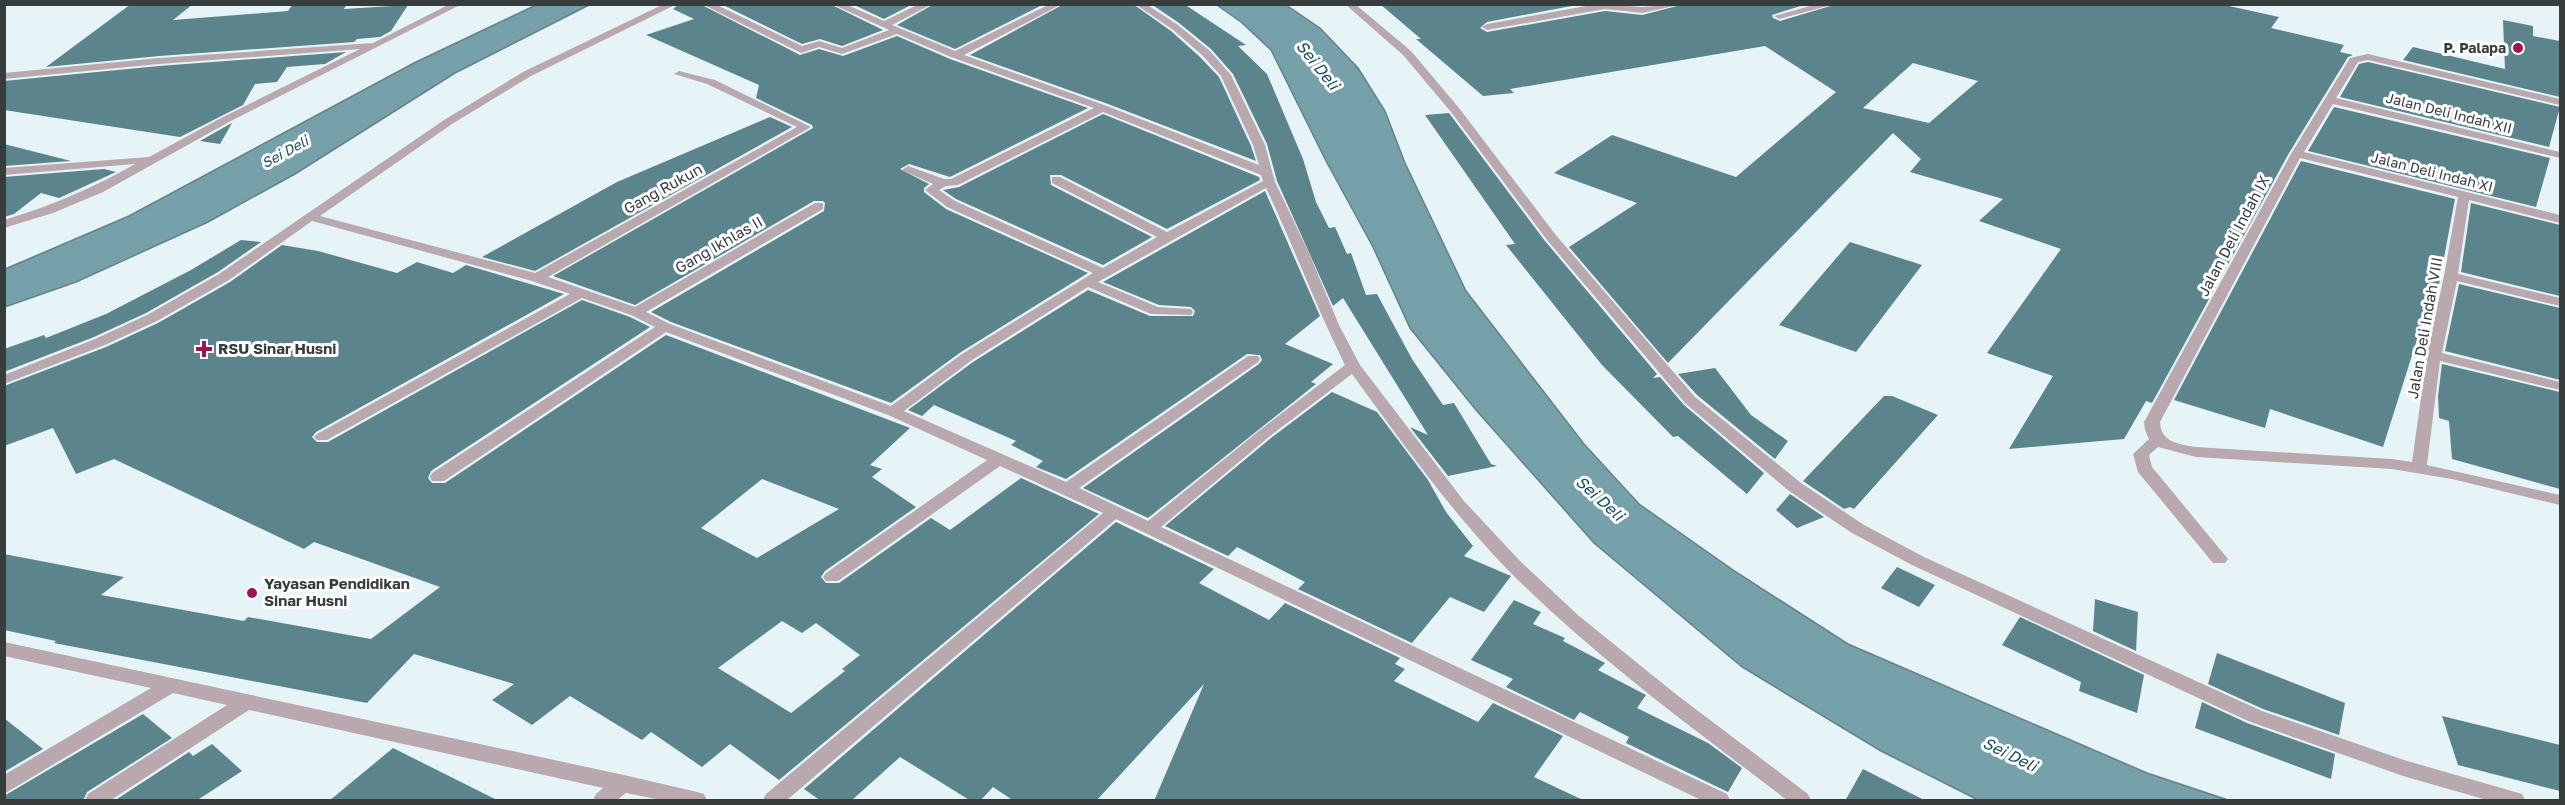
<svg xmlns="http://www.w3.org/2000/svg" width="2565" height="805" viewBox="0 0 2565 805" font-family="'Golos Text',sans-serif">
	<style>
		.water { fill: #76a0aa; stroke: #638289; stroke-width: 1.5 }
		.building { fill: #5b848d; fill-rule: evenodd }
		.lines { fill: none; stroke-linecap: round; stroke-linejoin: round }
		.street { fill: #b9a8ad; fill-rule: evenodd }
		.poi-dot { fill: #a11158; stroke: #fff; stroke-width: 2 }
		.labels { text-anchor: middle; stroke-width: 6; stroke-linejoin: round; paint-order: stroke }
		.far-poi-label { font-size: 14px; font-weight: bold; fill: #373c3d; stroke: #fff; text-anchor: end }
		.far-street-label { font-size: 14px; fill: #373c3d; stroke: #fff }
		.far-water-label { font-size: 14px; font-style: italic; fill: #15515d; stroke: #fff }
		.street-label { font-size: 15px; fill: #373c3d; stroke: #fff }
		.poi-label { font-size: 15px; font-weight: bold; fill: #373c3d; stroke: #fff; text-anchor: start }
		.water-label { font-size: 16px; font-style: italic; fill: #15515d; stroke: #fff }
	</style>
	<rect width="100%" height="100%" fill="#e6f4f7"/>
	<g class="water">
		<path d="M536,5H589L455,73L295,174L208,222L76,282L5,307V269L129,216L414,63Z"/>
		<path d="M1217,5H1286L1320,28L1358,68L1385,111L1405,163L1466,291L1584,444L1639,504L1736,572L1848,644L2147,773L2228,800H1978L1881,751L1742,667L1594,543L1476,410L1410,328L1373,247L1326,161L1271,50L1241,22Z"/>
	</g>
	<g class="building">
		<path d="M131,4H193L173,20L288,11L293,4H347L344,9L408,5L391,31L380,37L357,39L354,42L159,56L46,67Z"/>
		<path d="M679,4H700L800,55L819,49L843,56L897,36L950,59L1088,108L950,177L909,164L900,169L929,184L924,188V192L946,209L1088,273L961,352L891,403L671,322L651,312L824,211L825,203L823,201H814L635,305L553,276L813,128L812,125L756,98L759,85L646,35L694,19L673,9Z"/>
		<path d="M721,4H830L883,30L842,46L820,39L802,44Z"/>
		<path d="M852,4H913L884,19Z"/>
		<path d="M934,4H1044L955,49L897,25Z"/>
		<path d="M1064,4H1133L1171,31L1200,57L1219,77L1251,146L1256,161L1108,104L970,55Z"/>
		<path d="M1151,4H1184L1246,45L1238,46L1267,74L1303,159L1316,202L1329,228L1335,227L1347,254L1351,253L1366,295L1377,294L1412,359L1443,405L1454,403L1491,464L1497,466L1448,476L1410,427L1428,435L1343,298L1333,306L1277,181L1267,144L1233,74L1211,49L1179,23Z"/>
		<path d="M1380,4H1582L1487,22L1480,28L1487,32L1605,11L1642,15L1685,4H1807L1772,15L1773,18L1780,21L1837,4H2220L2279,17L2271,28L2344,45L2340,52L2353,55L2348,57L2289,153L2152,403L2146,401L2124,439L2009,449L2053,376L1987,353L2061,249L1979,221L2003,199L1910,172L1921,159L1893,133L1668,363L1569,247L1637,203L1554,173L1612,135L1736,177L1836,92L1765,46L1510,89L1514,93L1483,96L1416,39H1421ZM1913,63L1978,81L1929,123L1863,108Z"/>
		<path d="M2503,20L2533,26V36L2560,41V97L2403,60L2413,47L2505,69Z"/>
		<path d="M346,52L325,64L287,67L277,82L255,84L243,105L180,137L4,110V81L159,66Z"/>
		<path d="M2368,62L2560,107L2549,147L2340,97L2359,64Z"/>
		<path d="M2334,107L2550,158L2536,207L2308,151Z"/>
		<path d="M1449,113L1545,241L1657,374L1653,378L1660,377L1684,405L1764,473L1747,494L1678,436L1673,437L1602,365L1506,245L1515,244L1425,115Z"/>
		<path d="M1103,114L1259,177L1260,180L1167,229L1061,175H1050L1051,185L1152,237L1103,265L956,199L943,190L959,187Z"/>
		<path d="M770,117L792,127L535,271L482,257L617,182Z"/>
		<path d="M232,123L220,144L200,141L230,124Z"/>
		<path d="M4,144L71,161L4,166Z"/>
		<path d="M2301,161L2455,199L2434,311L2433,289L2383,447L2270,409L2265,428L2174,400Z"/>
		<path d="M104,169L116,172L59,198L41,193L14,214L4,217V177Z"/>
		<path d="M1265,191L1320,316L1285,344L1333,364L1311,382L1316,384L1148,518L1083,488L1259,364L1262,360L1260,355L1247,354L1066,479L1036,467L1043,461L1011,445L1016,441L934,405L922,416L908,410L973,362L1088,290L1150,316H1193L1195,311L1191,307L1159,305L1103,282Z"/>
		<path d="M2471,203L2560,225V296L2461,272Z"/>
		<path d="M241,240L261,242L218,272L146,313L94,337L4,372V349L44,335L46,338L106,314L191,270Z"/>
		<path d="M1850,242L1922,265L1856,352L1779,325Z"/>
		<path d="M282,245L318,251L397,273L417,262L453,273L466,265L564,294L316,432L312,437L317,442H328L582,300L630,317L650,327L431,471L428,478L432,483H445L666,335L910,428L870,465L882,469L872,477L916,507L825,571L821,577L826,583H839L931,518L950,530L1021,478L1099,514L779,780L730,744L702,767L651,732L642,740L570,696L532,725L492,700L514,684L414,654L367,703L54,643L56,641L4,630V554L124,577L101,595L244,621L248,617L371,639L440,587L314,542L304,549L114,459L76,474L53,428L4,446V386L106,347L158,323L230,282ZM762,479L839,509L757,558L701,528ZM782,621L802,633L816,623L860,655L842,669L845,671L791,713L718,668Z"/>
		<path d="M2459,284L2560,308V380L2445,351Z"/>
		<path d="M2442,364L2560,392V489L2452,459L2449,421L2439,418L2438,396Z"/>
		<path d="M1715,368L1751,415L1788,441L1775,459L1697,395L1678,374Z"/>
		<path d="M1332,392L1377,412L1428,480L1446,512L1473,546L1464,556L1511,576L1484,612L1450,597L1412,643L1298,589L1305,582L1237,547L1228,556L1165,526L1271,438Z"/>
		<path d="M1884,396H1892L1938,415L1854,509L1850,507L1844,509L1803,481Z"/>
		<path d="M1790,494L1824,517L1797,528L1776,510Z"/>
		<path d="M1116,522L1214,569L1199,583L1269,620L1285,603L1400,658L1395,664L1405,669L1394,681L1478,722L1493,703L1563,736L1534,777L1585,801H1154L1204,684L1096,801H1014L993,787L980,801H971L900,757L851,801H821L804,789Z"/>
		<path d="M1897,567L1935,585L1919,607L1881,588Z"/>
		<path d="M2095,599L2138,612L2136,651L2093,631Z"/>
		<path d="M1514,600L1541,612L1533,624L1565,638L1563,641L1605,663L1598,670L1646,695L1637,708L1708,743L1742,768L1728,792L1626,743L1629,737L1580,712L1574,720L1506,687L1513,679L1471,660Z"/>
		<path d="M2020,617L2144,675L2137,713L2079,691L2081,682L2002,645Z"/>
		<path d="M2217,653L2345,703L2339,735L2263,709L2208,684Z"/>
		<path d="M2202,702L2247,723L2335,754L2331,779L2195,728Z"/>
		<path d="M143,714L172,738L87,792L83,801H4V796Z"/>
		<path d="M2442,716L2560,745V791L2458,765Z"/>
		<path d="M4,718L43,749L4,772Z"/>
		<path d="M212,744L242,771L196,801H114L189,752L193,756Z"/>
		<path d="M393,748L499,801H329Z"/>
		<path d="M1863,769L1926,801H1845Z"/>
	</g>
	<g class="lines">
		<g class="street">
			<path d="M450,4H462L229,122L103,192L53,213L4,228V220C51,206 93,188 135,164L4,175V168L149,157L221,118L360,49L159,64L4,79V73L159,58L373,43Z"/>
			<path d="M664,4H677L531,76L452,124L320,216L535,273L797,127L707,84L674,74L679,71L715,80L811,127L548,277L635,307L815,203H823V209L646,312L670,324L891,406L962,354L1093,273L947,207L925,190L933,184L902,170L908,166L944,179H951L1094,108L951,57L897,34L842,54L819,47L801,53L702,4H715L802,46L819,41L842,48L889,30L832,4H845L884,21L919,4H932L892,25L955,51L1050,4H1062L964,55L1107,106L1259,165L1253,145L1221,76L1202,55L1172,29L1135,4H1146L1178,25L1210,51L1231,75L1265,145L1275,182L1309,253L1339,325L1360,365L1464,501L1520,561L1579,616L1677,695L1808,794L1811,800H1787C1691,727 1592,655 1507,569C1449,509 1401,441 1352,374L1270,436L1161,527L1727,794L1730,800H1701L1116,519L787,800H763L766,794L1103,513L1000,466L838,581H826L823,577L826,573L987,460L888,415L666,332L444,481H432L430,477L432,473L655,327L631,315L582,298L327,440H317L314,437L317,434L570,294L532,281L312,221L229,280L157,321L105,345L4,384V375L95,339L147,315L219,274L444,120L523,72ZM1103,112L1261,175L1263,181L1167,232L1060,177H1052V183L1157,237L1103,268L955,201L939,190L946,186L958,185ZM1266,188C1294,247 1316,307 1345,365L1260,430L1148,521L1079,488L1258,362L1260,359L1258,356H1248L1066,482L904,411L972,360L1088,287L1151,314L1191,315L1193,312L1191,309L1158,307L1098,282Z"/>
			<path d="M1345,4H1355L1411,51L1459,108L1555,234L1695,397L1801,483L1864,525L1924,557L2262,711L2404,760L2515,792L2522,794L2525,800H2487L2403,776L2248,721L1912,565L1852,533L1789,491L1685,403L1547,240L1451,112L1403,55Z"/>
			<path d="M1597,4L1642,7L1683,4L1642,13L1605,9L1487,30L1482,27L1487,24Z"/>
			<path d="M1817,4H1835L1779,19L1774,16Z"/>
			<path d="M2368,54L2560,99V105L2368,60L2358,62L2336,98L2560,152V158L2333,104L2304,152L2560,215V223L2469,200L2458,274L2560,298V306L2457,281L2442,353L2560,382V390L2440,361L2427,465L2560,495V505L2452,479L2392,469L2196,457L2158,447L2149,455L2152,467L2228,559L2225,563H2213L2138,472L2133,454L2149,439L2145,430L2144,422L2291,154L2350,58ZM2300,158L2458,197L2444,276L2427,355L2412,462L2392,459L2196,447C2179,444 2161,443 2160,422Z"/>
			<path d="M4,642L624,775L697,792L704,794L707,800H661L626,793L617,800H593L596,794L603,788L249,710L111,800H85L88,794L227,705L173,693L4,794V775L151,688L4,656Z"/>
		</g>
	</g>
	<g class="poi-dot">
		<circle cx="2518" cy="48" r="6"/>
		<path d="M201 340h6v6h6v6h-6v6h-6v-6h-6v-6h6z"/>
		<circle cx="252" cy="593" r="6"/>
	</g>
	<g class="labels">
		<g class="far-poi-label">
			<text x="2506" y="53">P. Palapa</text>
		</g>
		<g class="far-street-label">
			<text transform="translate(2449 113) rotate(14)" y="5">Jalan Deli Indah XII</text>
			<text transform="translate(2432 172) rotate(14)" y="5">Jalan Deli Indah XI</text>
		</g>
		<g class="far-water-label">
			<text transform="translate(285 152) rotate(-29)" y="5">Sei Deli</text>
		</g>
		<g class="street-label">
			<text transform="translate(663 189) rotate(-29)" y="5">Gang Rukun</text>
			<text transform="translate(2234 236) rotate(-62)" y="5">Jalan Deli Indah IX</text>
			<text transform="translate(719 245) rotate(-30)" y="5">Gang Ikhlas II</text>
			<text transform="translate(2425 328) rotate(-80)" y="5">Jalan Deli Indah VIII</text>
		</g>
		<g class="poi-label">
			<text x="218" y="354">RSU Sinar Husni</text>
			<text x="264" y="589">Yayasan Pendidikan<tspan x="264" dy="17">Sinar Husni</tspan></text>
		</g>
		<g class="water-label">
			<text transform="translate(1318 65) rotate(51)" y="6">Sei Deli</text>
			<text transform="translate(1600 498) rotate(42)" y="6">Sei Deli</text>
			<text transform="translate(2010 754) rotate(26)" y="6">Sei Deli</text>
		</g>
	</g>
	<rect width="2565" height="805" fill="none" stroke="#373c3d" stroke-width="12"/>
</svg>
